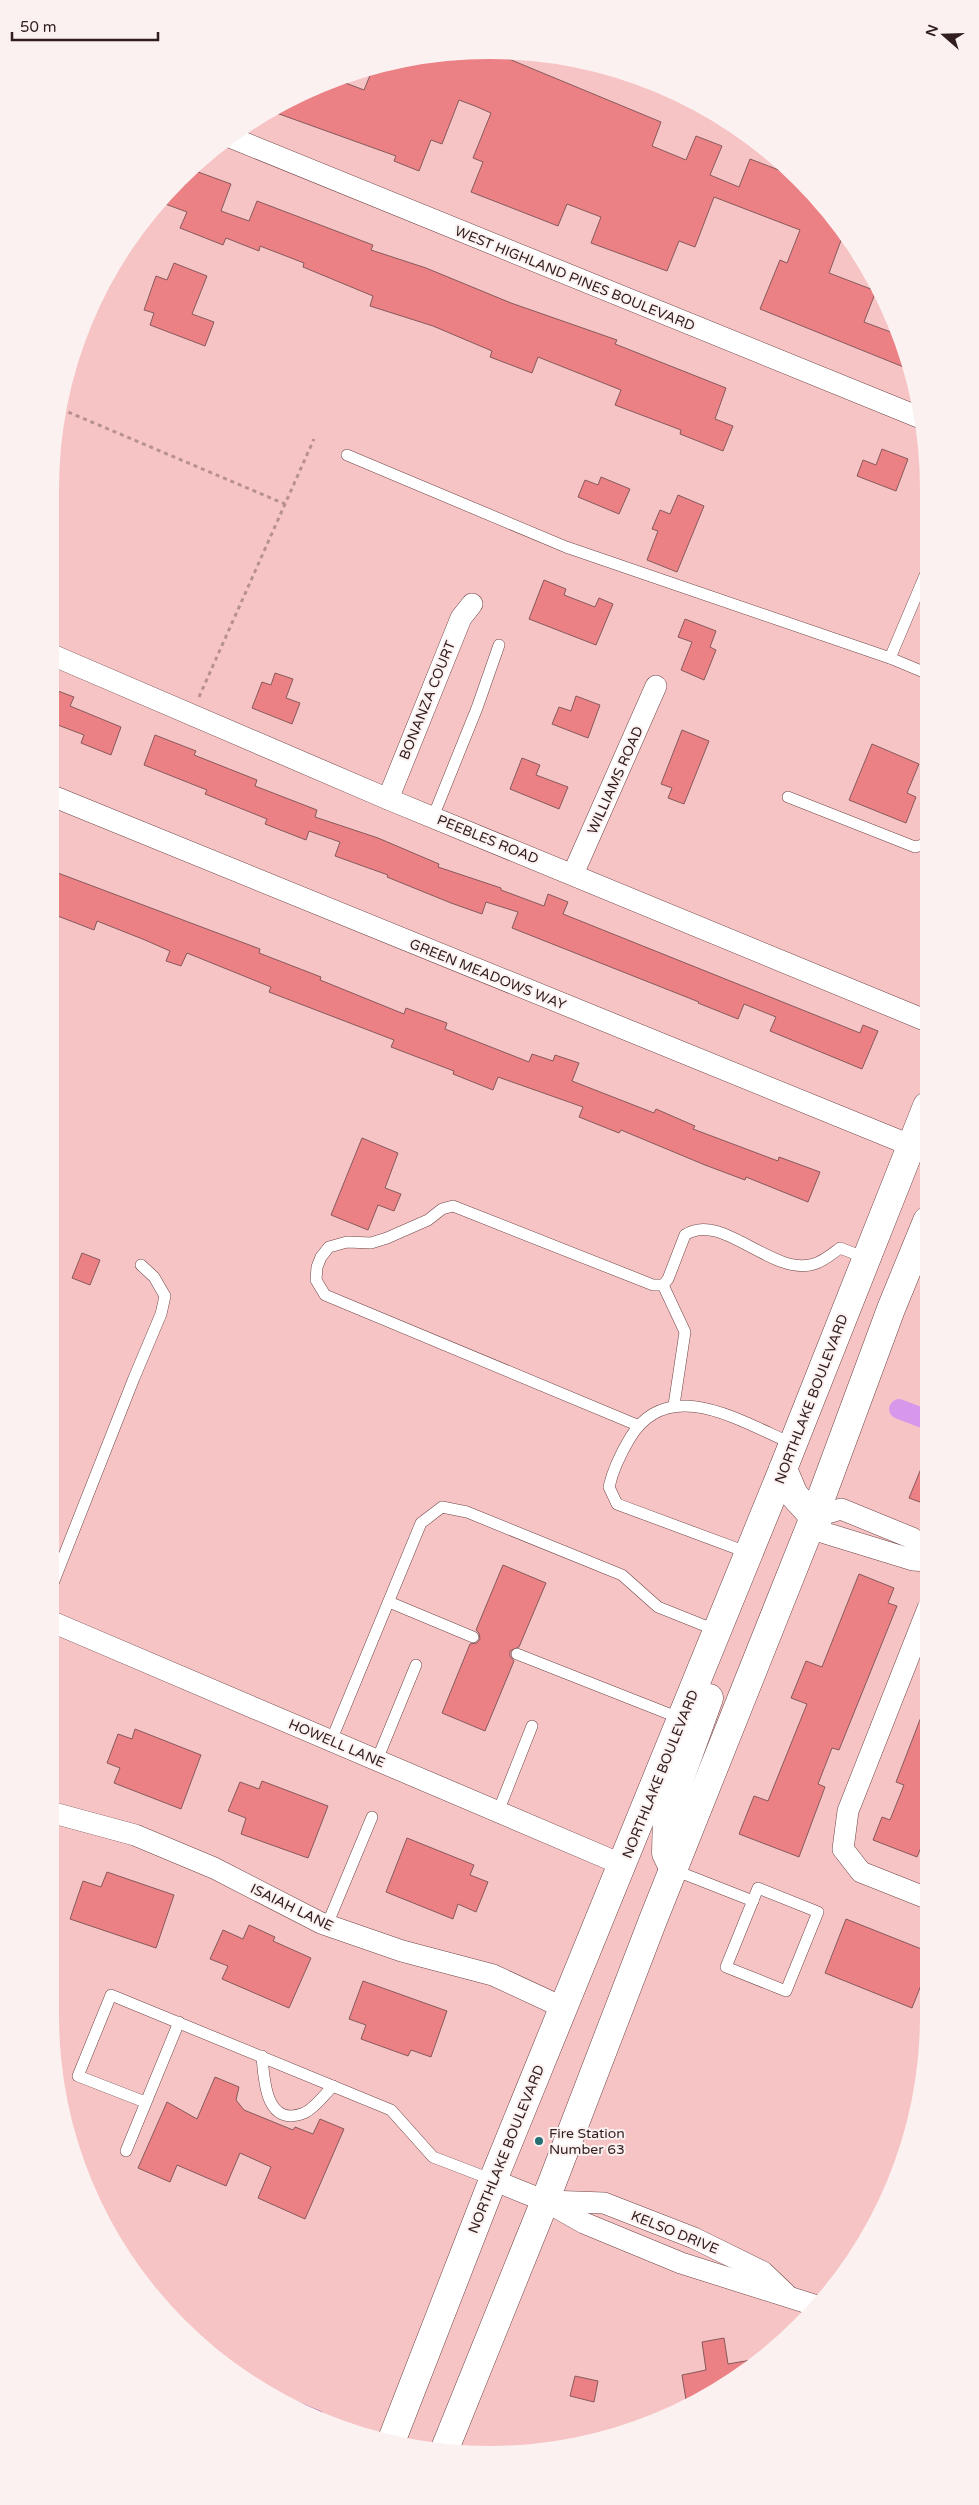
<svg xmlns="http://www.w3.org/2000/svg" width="979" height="2505" viewBox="0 0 979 2505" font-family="'Varela Round',sans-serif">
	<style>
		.water { fill: #d798eb; stroke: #a573ad }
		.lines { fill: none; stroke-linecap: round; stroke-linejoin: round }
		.canal { stroke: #d798eb; stroke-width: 20 }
		.building { fill: #eb8085; stroke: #865a5b }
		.lane-casing { stroke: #6f4546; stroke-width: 12 }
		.street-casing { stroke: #6f4546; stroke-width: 22 }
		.secondary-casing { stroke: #6f4546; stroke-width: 29 }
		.path { stroke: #b99091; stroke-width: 3; stroke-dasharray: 4 4; stroke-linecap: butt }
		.lane { stroke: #fff; stroke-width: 11 }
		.street { stroke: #fff; stroke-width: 21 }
		.secondary { stroke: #fff; stroke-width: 28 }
		.poi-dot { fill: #257073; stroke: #fcf1f1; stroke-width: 2 }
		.labels { text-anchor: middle; stroke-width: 4; stroke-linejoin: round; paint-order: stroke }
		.street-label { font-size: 14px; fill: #301d1d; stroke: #fcf1f1 }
		.poi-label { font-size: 14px; fill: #301d1d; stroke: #fcf1f1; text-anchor: start }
	</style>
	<rect width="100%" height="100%" fill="#f7c4c5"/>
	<g class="water">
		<path d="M50,1432L58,1442L51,1490L50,1489Z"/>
		<path d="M257,2385L322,2412L319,2418L270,2396Z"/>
	</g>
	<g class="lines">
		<path class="canal" d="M899,1409L928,1420"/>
	</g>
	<g class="building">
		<path d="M492,52L661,122L652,146L686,160L696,136L722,146L710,175L739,187L750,159L792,175L820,200L843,235L829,273L876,291L864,322L896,334L906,368L760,309L780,260L787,263L800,230L714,197L695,247L679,241L667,271L591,243L601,217L567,204L558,226L471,192L483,162L473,158L491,113L475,106L459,100L442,144L431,140L419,171L394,161L396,156L268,110L335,79L364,90L373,68L432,54Z"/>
		<path d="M190,169L231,184L221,211L249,221L257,201L373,245L371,250L426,268L511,303L617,340L615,344L726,388L715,419L733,426L723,451L680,434L681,430L615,405L621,390L538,357L532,373L490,357L492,351L433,326L370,306L373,296L303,267L304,263L260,246L259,251L226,238L223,245L180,228L187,212L160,202Z"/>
		<path d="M174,263L207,276L192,314L214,322L205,346L150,325L154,313L144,310L156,276L167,280Z"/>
		<path d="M882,449L908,459L896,491L857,476L863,460L876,465Z"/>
		<path d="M601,477L630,489L619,514L578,497L585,480L598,485Z"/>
		<path d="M678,495L704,506L677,572L647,560L658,531L652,529L660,510L670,514Z"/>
		<path d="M544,580L566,589L564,595L595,607L599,598L613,604L596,645L529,619Z"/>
		<path d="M685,619L716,631L710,647L716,650L704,680L681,670L692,642L678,637Z"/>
		<path d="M275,673L293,679L286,698L300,703L292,724L252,708L262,682L271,685Z"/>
		<path d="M50,688L74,697L70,706L121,727L111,755L81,743L84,735L50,722Z"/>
		<path d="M576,696L600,705L588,738L552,724L559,707L571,711Z"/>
		<path d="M682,730L709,741L684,804L668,798L672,788L661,784Z"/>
		<path d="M155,735L196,751L194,755L257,780L255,786L317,810L315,817L378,838L439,864L438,867L501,888V890L544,906L548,894L568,902L563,914L860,1033L863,1025L878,1031L862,1069L770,1031L776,1017L744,1004L738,1019L698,1003L699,1002L512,928L518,912L486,902L482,914L451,903L387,877L388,875L335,856L340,842L309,831L306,840L265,824L267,819L205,794L207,790L144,765Z"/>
		<path d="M872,744L919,764L907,793L916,797L906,823L849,800Z"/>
		<path d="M522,758L540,765L536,775L568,787L559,809L510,789Z"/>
		<path d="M50,870L260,949L259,953L321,977L320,980L404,1014L406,1008L447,1023L445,1029L529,1062L532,1054L553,1061L555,1055L579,1063L572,1081L654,1113L656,1109L695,1126L693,1129L778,1161L779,1157L820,1172L808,1202L746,1177L745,1180L705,1165L621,1130L619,1133L579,1117L583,1107L498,1077L493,1090L453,1074L454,1071L391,1047L394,1040L269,992L271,987L187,953L181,966L166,961L170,951L145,940L97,921L94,930L50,913Z"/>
		<path d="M362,1138L398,1153L385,1188L401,1194L394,1211L378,1205L368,1230L331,1215Z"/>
		<path d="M82,1253L100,1260L90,1285L72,1278Z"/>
		<path d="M927,1454H928V1505L909,1498Z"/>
		<path d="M503,1565L546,1583L519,1647L510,1651V1656L514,1661L485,1731L442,1713L470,1644L477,1643L480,1639L479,1633L476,1630Z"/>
		<path d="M859,1574L894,1588L888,1603L897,1606L839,1750L832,1748L818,1784L825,1787L799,1857L739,1834L754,1796L768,1801L807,1704L791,1698L806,1661L822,1667Z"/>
		<path d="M928,1699L929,1828L917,1857L873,1840L882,1817L890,1820L904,1785L896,1782Z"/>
		<path d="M135,1729L201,1755L181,1809L114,1783L120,1768L107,1763L118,1734L132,1739Z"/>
		<path d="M262,1781L328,1806L308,1858L241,1834L246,1818L228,1811L240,1782L259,1789Z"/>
		<path d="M407,1838L474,1865L470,1875L488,1882L476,1912L458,1904L453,1919L386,1892Z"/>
		<path d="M107,1872L174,1895L156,1948L70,1919L83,1881L101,1887Z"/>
		<path d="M846,1919L929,1952V1965L912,2008L825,1973Z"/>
		<path d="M249,1925L275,1937L273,1941L311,1958L289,2008L222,1979L228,1966L210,1959L223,1930L243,1939Z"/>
		<path d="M363,1981L447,2011L431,2057L411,2050L408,2056L361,2039L366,2025L349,2019Z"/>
		<path d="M215,2077L239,2087L236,2100L244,2110L293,2130L295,2127L313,2134L320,2119L344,2129L305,2219L258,2198L271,2167L240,2153L226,2186L177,2165L170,2182L138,2168L167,2102L197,2119Z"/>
		<path d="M724,2338L728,2364L757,2359L733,2381L687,2406L682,2375L706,2370L702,2342Z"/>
		<path d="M575,2376L598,2381L594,2402L570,2396Z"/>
	</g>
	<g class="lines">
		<defs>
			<g id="lane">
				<path d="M347,455L566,547L890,658"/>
				<path d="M926,573L890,658L926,673"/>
				<path d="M788,797L915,847L926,844"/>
				<path d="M433,817L477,708L499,645"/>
				<path d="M663,1285L685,1332L674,1405"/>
				<path d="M637,1425L325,1295L316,1280L317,1267L321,1257L329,1247L347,1242L371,1243L387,1238L428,1220L442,1209L453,1206L653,1285H663L668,1279L685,1235C721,1210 772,1277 814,1264C824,1261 832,1254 840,1248L866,1258"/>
				<path d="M749,1553L617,1504L609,1487C613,1469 621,1453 630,1438C668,1374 742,1422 793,1444"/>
				<path d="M50,1591L134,1378L161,1314L165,1296L154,1277L141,1265"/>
				<path d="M389,1602L473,1637"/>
				<path d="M517,1654L682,1719"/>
				<path d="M331,1741L421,1523L442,1507L467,1512L622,1575L658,1607L718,1631"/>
				<path d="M377,1760L416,1665"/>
				<path d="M498,1812L532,1726"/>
				<path d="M674,1870L753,1901"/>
				<path d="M758,1888L818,1912L786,1991L726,1967Z"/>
				<path d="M327,1925L372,1817"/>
				<path d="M262,2056C264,2081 266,2128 304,2113C314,2109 325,2094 333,2086"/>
				<path d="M145,2102L78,2076L111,1995L391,2110L433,2157L493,2180"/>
				<path d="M126,2151L179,2022"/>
			</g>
			<g id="street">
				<path d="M230,137L921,418"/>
				<path d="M50,654L388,799L927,1021"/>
				<path d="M50,795L927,1152"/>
				<path d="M388,799L461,618L472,604"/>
				<path d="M573,874L656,686"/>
				<path d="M928,1550L912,1538L841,1509L814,1517L825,1533L913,1560L928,1561"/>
				<path d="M928,1608L848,1811L843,1849L861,1872L929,1899"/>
				<path d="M50,1621L623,1865"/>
				<path d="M50,1812L135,1835L214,1868L321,1923L402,1951L493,1975L564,2008"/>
				<path d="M493,2180L545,2201L584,2223L681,2263L814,2305"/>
				<path d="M548,2201L604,2203L694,2238L763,2272L786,2294"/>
			</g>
			<g id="secondary">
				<path d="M783,1469L794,1495L814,1517"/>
				<path d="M674,1870L666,1853L667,1814L709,1698"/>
				<path d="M391,2442L493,2180L783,1469L927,1106"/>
				<path d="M444,2451L545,2201L653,1920L814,1517L891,1309L927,1221"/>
			</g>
		</defs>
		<use href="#lane" class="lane-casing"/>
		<use href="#street" class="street-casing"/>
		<use href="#secondary" class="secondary-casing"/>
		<g class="path">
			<path d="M61,409L285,504"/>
			<path d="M199,697L314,439"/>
		</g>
		<use href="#lane" class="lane"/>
		<use href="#street" class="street"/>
		<use href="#secondary" class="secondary"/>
	</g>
	<circle class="poi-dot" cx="539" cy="2141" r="5"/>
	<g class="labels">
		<g class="street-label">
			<text transform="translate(575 278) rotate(22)" y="5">WEST HIGHLAND PINES BOULEVARD</text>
			<text transform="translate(427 700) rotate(-68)" y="5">BONANZA COURT</text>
			<text transform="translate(615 780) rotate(-66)" y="5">WILLIAMS ROAD</text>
			<text transform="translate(488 839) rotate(22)" y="5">PEEBLES ROAD</text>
			<text transform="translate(488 974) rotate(22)" y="5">GREEN MEADOWS WAY</text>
			<text transform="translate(811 1399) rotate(-69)" y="5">NORTHLAKE BOULEVARD</text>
			<text transform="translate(337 1743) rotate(23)" y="5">HOWELL LANE</text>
			<text transform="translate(660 1774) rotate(-68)" y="5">NORTHLAKE BOULEVARD</text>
			<text transform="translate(292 1907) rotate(26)" y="5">ISAIAH LANE</text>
			<text transform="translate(506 2149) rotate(-68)" y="5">NORTHLAKE BOULEVARD</text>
			<text transform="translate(675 2232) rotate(22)" y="5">KELSO DRIVE</text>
		</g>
		<g class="poi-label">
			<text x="549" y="2138">Fire Station<tspan x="549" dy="16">Number 63</tspan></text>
		</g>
	</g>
	<path d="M0 0H979V2505H0ZM489 59H490A430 430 0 0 1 920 489V2016A430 430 0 0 1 490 2446H489A430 430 0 0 1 59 2016V489A430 430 0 0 1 489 59Z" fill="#fcf1f1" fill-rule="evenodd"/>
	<g transform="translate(944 35) rotate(290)" stroke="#fcf1f1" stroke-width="4" paint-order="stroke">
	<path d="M0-4L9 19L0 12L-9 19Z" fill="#301d1d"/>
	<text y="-8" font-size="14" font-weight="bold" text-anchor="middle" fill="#301d1d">N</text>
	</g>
	<path d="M12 32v8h146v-8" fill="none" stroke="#301d1d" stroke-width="2.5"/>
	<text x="20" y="32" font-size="15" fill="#301d1d" stroke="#fcf1f1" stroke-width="4" paint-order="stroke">50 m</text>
</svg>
